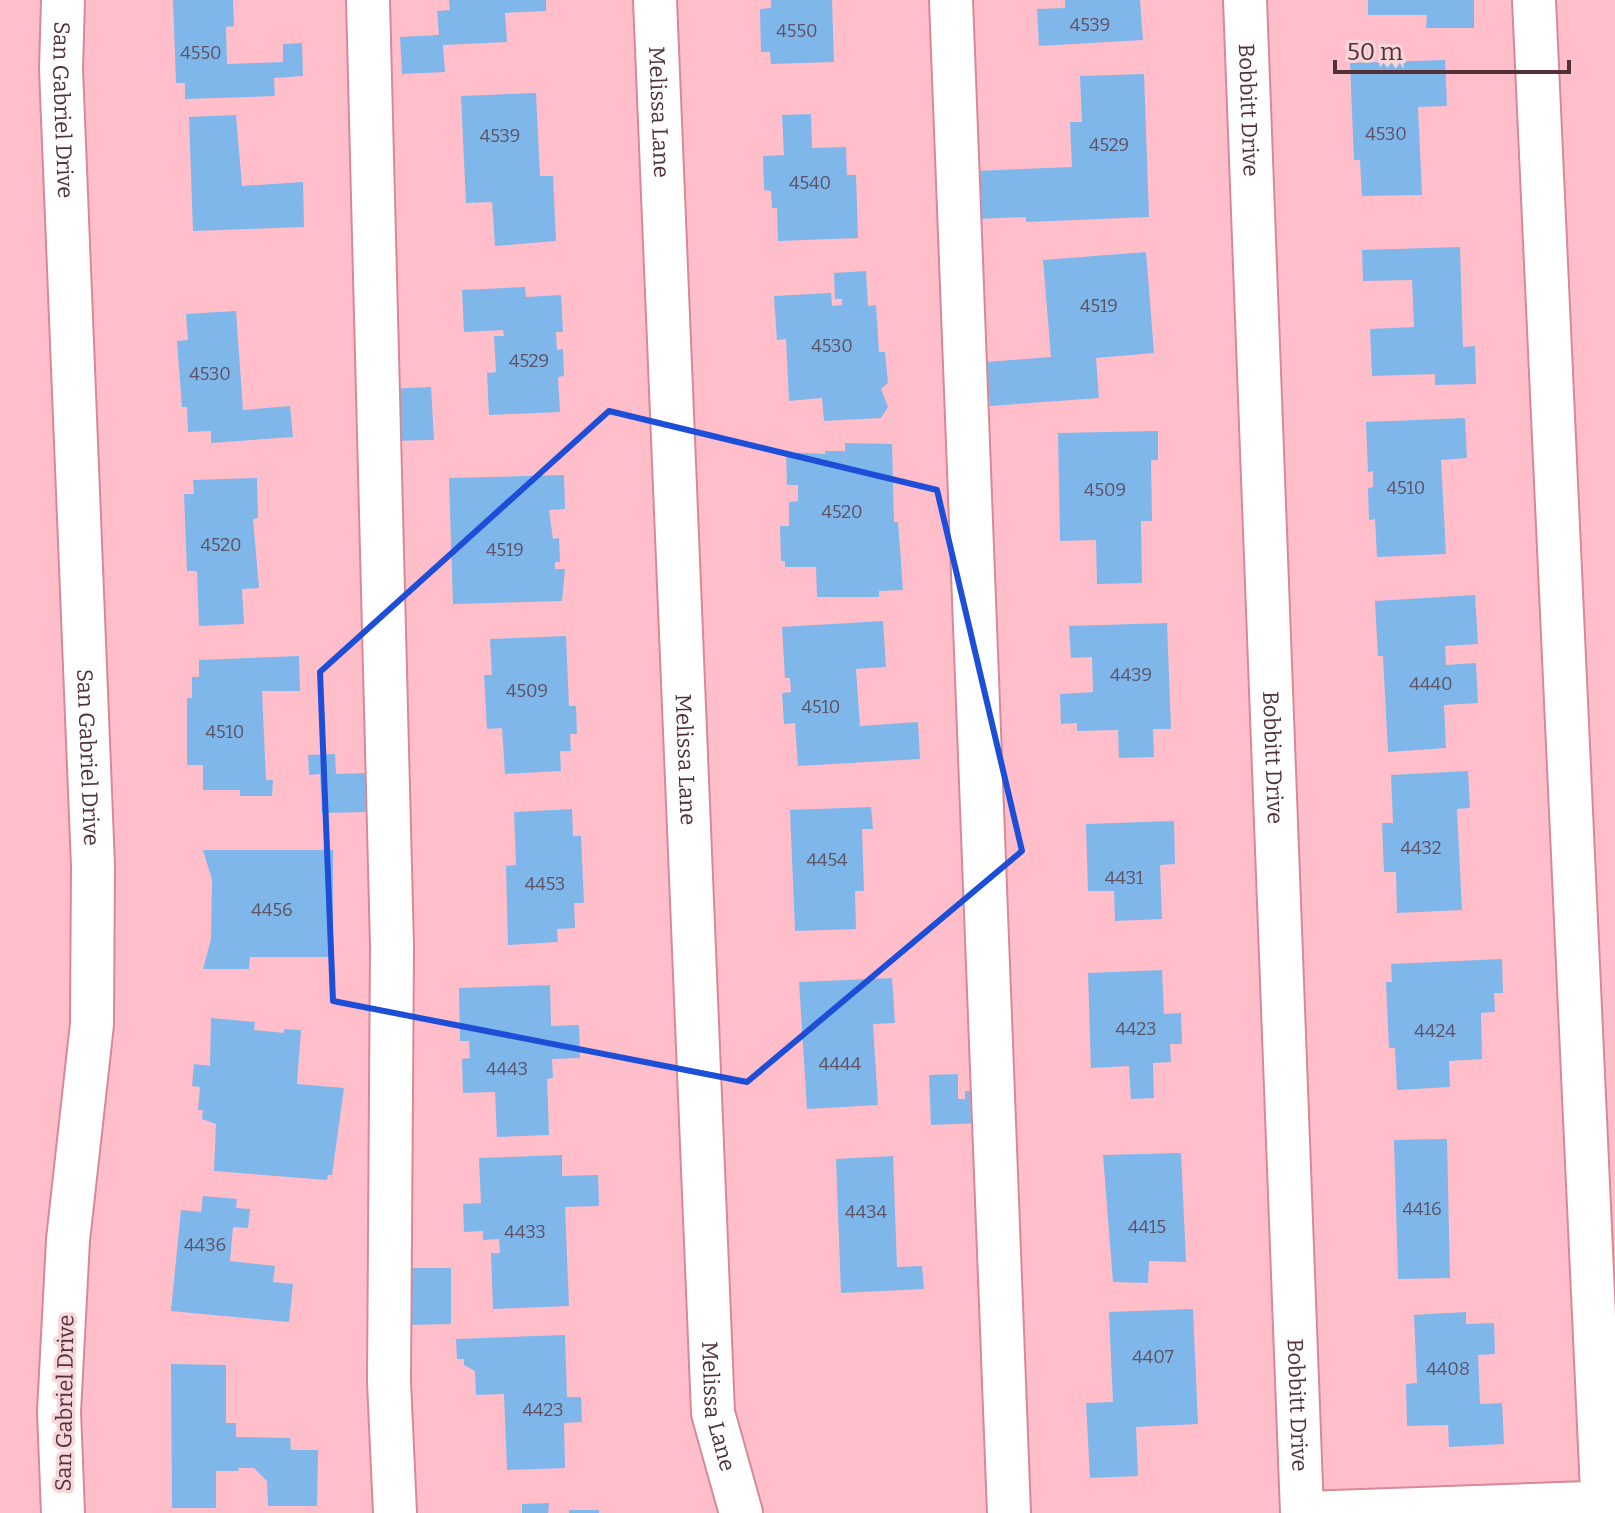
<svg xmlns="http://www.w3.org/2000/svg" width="1615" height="1513" viewBox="0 0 1615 1513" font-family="Bitter,serif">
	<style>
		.building { fill: #7fb7eb }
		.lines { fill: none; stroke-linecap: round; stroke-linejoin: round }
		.minor-casing { stroke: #d68998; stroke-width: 46 }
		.minor { stroke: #fff; stroke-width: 42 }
		.marked { fill: none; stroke: #1d4ed8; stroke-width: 6; stroke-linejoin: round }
		.labels { text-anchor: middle; stroke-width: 7; stroke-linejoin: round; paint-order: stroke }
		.number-label { font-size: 18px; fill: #5d5365 }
		.street-label { font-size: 22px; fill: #523238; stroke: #f7d5da }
	</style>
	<rect width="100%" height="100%" fill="#ffbec9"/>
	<g class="building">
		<path d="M173,0H233L234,26L226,27L227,64L283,62V44L302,43L303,76L274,78L275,96L185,99V83H176Z"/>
		<path d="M449,0H546V11L505,13L507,42L443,45L445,72L402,74L400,37L439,35L437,11L450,10Z"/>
		<path d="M771,0H832L834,62L771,64L770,52H761L760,9L771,8Z"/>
		<path d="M1065,0H1140L1143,40L1039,46L1037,9L1065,8Z"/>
		<path d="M1368,0H1474V28H1426L1427,15H1368Z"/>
		<path d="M1445,60L1447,106L1418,107L1422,195L1362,196L1360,160H1354L1350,63Z"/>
		<path d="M1144,74L1149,217L1026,222V217L977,219L975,171L1072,167L1070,122H1082L1080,76Z"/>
		<path d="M536,93L540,176H553L556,241L495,246L492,202L466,203L461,96Z"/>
		<path d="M811,114L812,148L846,147L847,175H856L858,238L778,241L777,208H772L771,191L764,190L763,156L784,155L782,115Z"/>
		<path d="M236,115L242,186L303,182L304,227L193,231L189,117Z"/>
		<path d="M1460,247L1463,347L1475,346L1476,384L1435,385V374L1372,376L1370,329L1414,327L1412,280L1363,281L1362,250Z"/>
		<path d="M1146,252L1154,353L1096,358L1099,398L990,406L986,362L1051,357L1043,260Z"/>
		<path d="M866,271L868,306L876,305L879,352H885L888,383L881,389L888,407L881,418L824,421L822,398L789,401L786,339L777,340L774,296L831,293L832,306L842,305V299H835L834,273Z"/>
		<path d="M525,287L526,297L561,295L563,332H556L557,350L563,349L564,376L558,377L560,412L489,415L487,373L496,372L494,336H504L503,330L464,332L462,290Z"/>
		<path d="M236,311L243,410L290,406L293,437L211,443V431L188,432L187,407H182L177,341L188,340L186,314Z"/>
		<path d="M431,387L434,440L388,441L386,389Z"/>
		<path d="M1465,418L1467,458L1441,460L1446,554L1377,557L1375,519L1369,520L1368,488L1373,487V471L1368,472L1366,422Z"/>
		<path d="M1158,431V460H1151L1152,521H1141L1142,583L1097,584L1096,540L1060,541L1058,433Z"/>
		<path d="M845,443L892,444L894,522H898L903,590L879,591V597H817L816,567H785V561H781L780,526H789V502L798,501V485H787L786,452L825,454V451H845Z"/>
		<path d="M564,475L565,509L549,510L553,539L559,538L560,562H555V569H565L562,601L453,604L449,478Z"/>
		<path d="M257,478L258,518L253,519L259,588L242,589L244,624L199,626L197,571H187L184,494H194L193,480Z"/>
		<path d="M1475,595L1478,644L1445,646L1446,665L1476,663L1478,703L1444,705L1446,748L1388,752L1383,656H1378L1375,601Z"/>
		<path d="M883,621L886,667L856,669L860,726L918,722L920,759L798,766L795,723L784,724L782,693L791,692L790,678H785L782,627Z"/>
		<path d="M1167,623L1171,729H1153L1154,757L1119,758L1118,730L1077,731V723L1061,724L1060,694L1093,692L1092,657L1071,658L1069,626Z"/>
		<path d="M566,636L569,706H576L577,734H570L571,751H560L561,771L505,774L502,728L487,729L484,675H492L490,639Z"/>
		<path d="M299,656L300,691H262L266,780H273L272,796H240V790H203V765H187V698H192V677H199V660Z"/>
		<path d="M335,754L336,774L367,773L369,812L322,813L320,774L309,775L308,755Z"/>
		<path d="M1468,771L1470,808L1457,809L1462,910L1397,913L1396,872H1384L1382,823H1393L1391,775Z"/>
		<path d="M871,807L873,829H862L864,891H855L856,929L795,931L790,810Z"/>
		<path d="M572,809L573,836H581L584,903H574L575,928L557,929L558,942L508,945L506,866L516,865L514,812Z"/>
		<path d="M1174,821L1175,864L1160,865L1162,919L1115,921L1114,891H1088L1086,824Z"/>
		<path d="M203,850H333V957H250L249,969H203L211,939L212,880Z"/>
		<path d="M1502,959L1503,993H1494L1495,1012L1481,1013L1482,1059L1449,1061L1450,1087L1397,1090L1395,1048H1389L1386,982H1392L1391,964Z"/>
		<path d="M1162,970L1164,1014L1181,1013L1182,1044H1170L1171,1062L1153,1063L1154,1098L1131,1099L1129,1066L1091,1068L1088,973Z"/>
		<path d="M892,978L895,1023L873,1024L878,1105L807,1109L799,982Z"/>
		<path d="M550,985L551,1026L579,1025L580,1058L552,1059L553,1078L547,1079L549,1135L497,1137L495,1092L463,1093L462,1059L470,1058L469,1041H460L459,988Z"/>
		<path d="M211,1018L255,1022L254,1030L284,1033V1029L301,1030L297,1084L344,1088L332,1175H328L327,1180L214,1171L216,1124L202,1119L203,1110H198L200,1087L192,1086L194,1064L210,1066Z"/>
		<path d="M958,1074V1099H965V1091H979L980,1123L931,1125L929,1075Z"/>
		<path d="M1447,1139L1450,1278L1398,1279L1394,1140Z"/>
		<path d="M1181,1153L1186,1262L1149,1261L1148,1283L1113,1282L1103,1155Z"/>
		<path d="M562,1155V1176L598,1175L599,1206L565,1207L569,1306L493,1309L491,1253H500L499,1239L483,1240V1231L464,1232L463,1204L481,1203L479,1158Z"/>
		<path d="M893,1156L897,1267L922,1266L924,1289L841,1293L836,1159Z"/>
		<path d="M203,1196L237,1199L236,1208L250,1209L248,1228L233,1227L230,1261L275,1266L273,1282L293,1284L289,1322L171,1311L181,1210L201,1212Z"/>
		<path d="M404,1268H451V1324L405,1325Z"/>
		<path d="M1193,1309L1198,1424L1136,1427L1138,1476L1090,1478L1086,1403L1113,1402L1109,1312Z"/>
		<path d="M1466,1312V1324L1494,1323L1495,1354L1478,1355L1480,1404L1502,1403L1504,1444L1449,1447L1448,1425L1407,1426L1406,1384L1417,1383L1414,1315Z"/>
		<path d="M565,1335L567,1397H581L582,1422L564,1423L565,1468L507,1470L504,1394L476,1395L475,1371L464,1365V1359H457L456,1339Z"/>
		<path d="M171,1364L226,1365V1423H236V1437L290,1438L291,1450H318L317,1506H268L267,1481L254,1468H238L239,1471H216V1508H172Z"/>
		<path d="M549,1503L548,1513H522V1504Z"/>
		<rect x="569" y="1510" width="30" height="3"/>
	</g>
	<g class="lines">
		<defs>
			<g id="minor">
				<path id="s1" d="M63,0L61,69L93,866L92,1024L68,1240L59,1412L63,1513"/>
				<path d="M368,0L392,946L389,1382L395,1513"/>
				<path id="s2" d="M655,0L713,1413L741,1513"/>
				<path d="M951,0L1009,1513"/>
				<path id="s3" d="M1245,0L1302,1513"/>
				<path d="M1534,0L1603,1513"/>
				<path d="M1305,1513L1615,1502"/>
			</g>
		</defs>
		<use href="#minor" class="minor-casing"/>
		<use href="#minor" class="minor"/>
	</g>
	<path class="marked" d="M609,411L937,490L1022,851L747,1082L333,1001L320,672Z"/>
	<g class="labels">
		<g class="number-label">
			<text x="1090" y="31">4539</text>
			<text x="797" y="37">4550</text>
			<text x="201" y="59">4550</text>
			<text x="1386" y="140">4530</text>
			<text x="500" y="142">4539</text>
			<text x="1109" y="151">4529</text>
			<text x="810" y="189">4540</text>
			<text x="1099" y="312">4519</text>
			<text x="832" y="352">4530</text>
			<text x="529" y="367">4529</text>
			<text x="210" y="380">4530</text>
			<text x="1406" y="494">4510</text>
			<text x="1105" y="496">4509</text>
			<text x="842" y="518">4520</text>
			<text x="221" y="551">4520</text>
			<text x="505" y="556">4519</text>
			<text x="1131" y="681">4439</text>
			<text x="1431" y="690">4440</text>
			<text x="527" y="697">4509</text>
			<text x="821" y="713">4510</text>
			<text x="225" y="738">4510</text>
			<text x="1421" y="854">4432</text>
			<text x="827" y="866">4454</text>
			<text x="1124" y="884">4431</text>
			<text x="545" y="890">4453</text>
			<text x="272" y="916">4456</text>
			<text x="1136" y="1035">4423</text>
			<text x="1435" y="1037">4424</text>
			<text x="840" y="1070">4444</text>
			<text x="507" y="1075">4443</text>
			<text x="1422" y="1215">4416</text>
			<text x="866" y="1218">4434</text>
			<text x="1147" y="1233">4415</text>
			<text x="525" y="1238">4433</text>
			<text x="205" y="1251">4436</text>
			<text x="1153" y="1363">4407</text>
			<text x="1448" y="1375">4408</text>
			<text x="543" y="1416">4423</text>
		</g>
		<g class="street-label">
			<text dy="8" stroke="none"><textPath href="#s3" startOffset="110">Bobbitt Drive</textPath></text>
			<text dy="8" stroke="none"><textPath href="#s1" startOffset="110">San Gabriel Drive</textPath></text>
			<text dy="8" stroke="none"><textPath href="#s2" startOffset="112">Melissa Lane</textPath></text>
			<text dy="8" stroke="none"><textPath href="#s3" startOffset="758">Bobbitt Drive</textPath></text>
			<text dy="8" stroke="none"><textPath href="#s1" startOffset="758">San Gabriel Drive</textPath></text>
			<text dy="8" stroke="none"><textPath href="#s2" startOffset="760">Melissa Lane</textPath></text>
			<text transform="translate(64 1403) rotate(-89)" y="8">San Gabriel Drive</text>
			<text dy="8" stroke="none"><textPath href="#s3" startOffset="1406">Bobbitt Drive</textPath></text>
			<text dy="8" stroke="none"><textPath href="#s2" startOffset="1408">Melissa Lane</textPath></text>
		</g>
	</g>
	<path d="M1335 60v12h234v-12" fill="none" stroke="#523238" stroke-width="4"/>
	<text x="1347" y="60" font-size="24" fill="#523238" stroke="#f7d5da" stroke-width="6" paint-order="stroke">50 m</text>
</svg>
